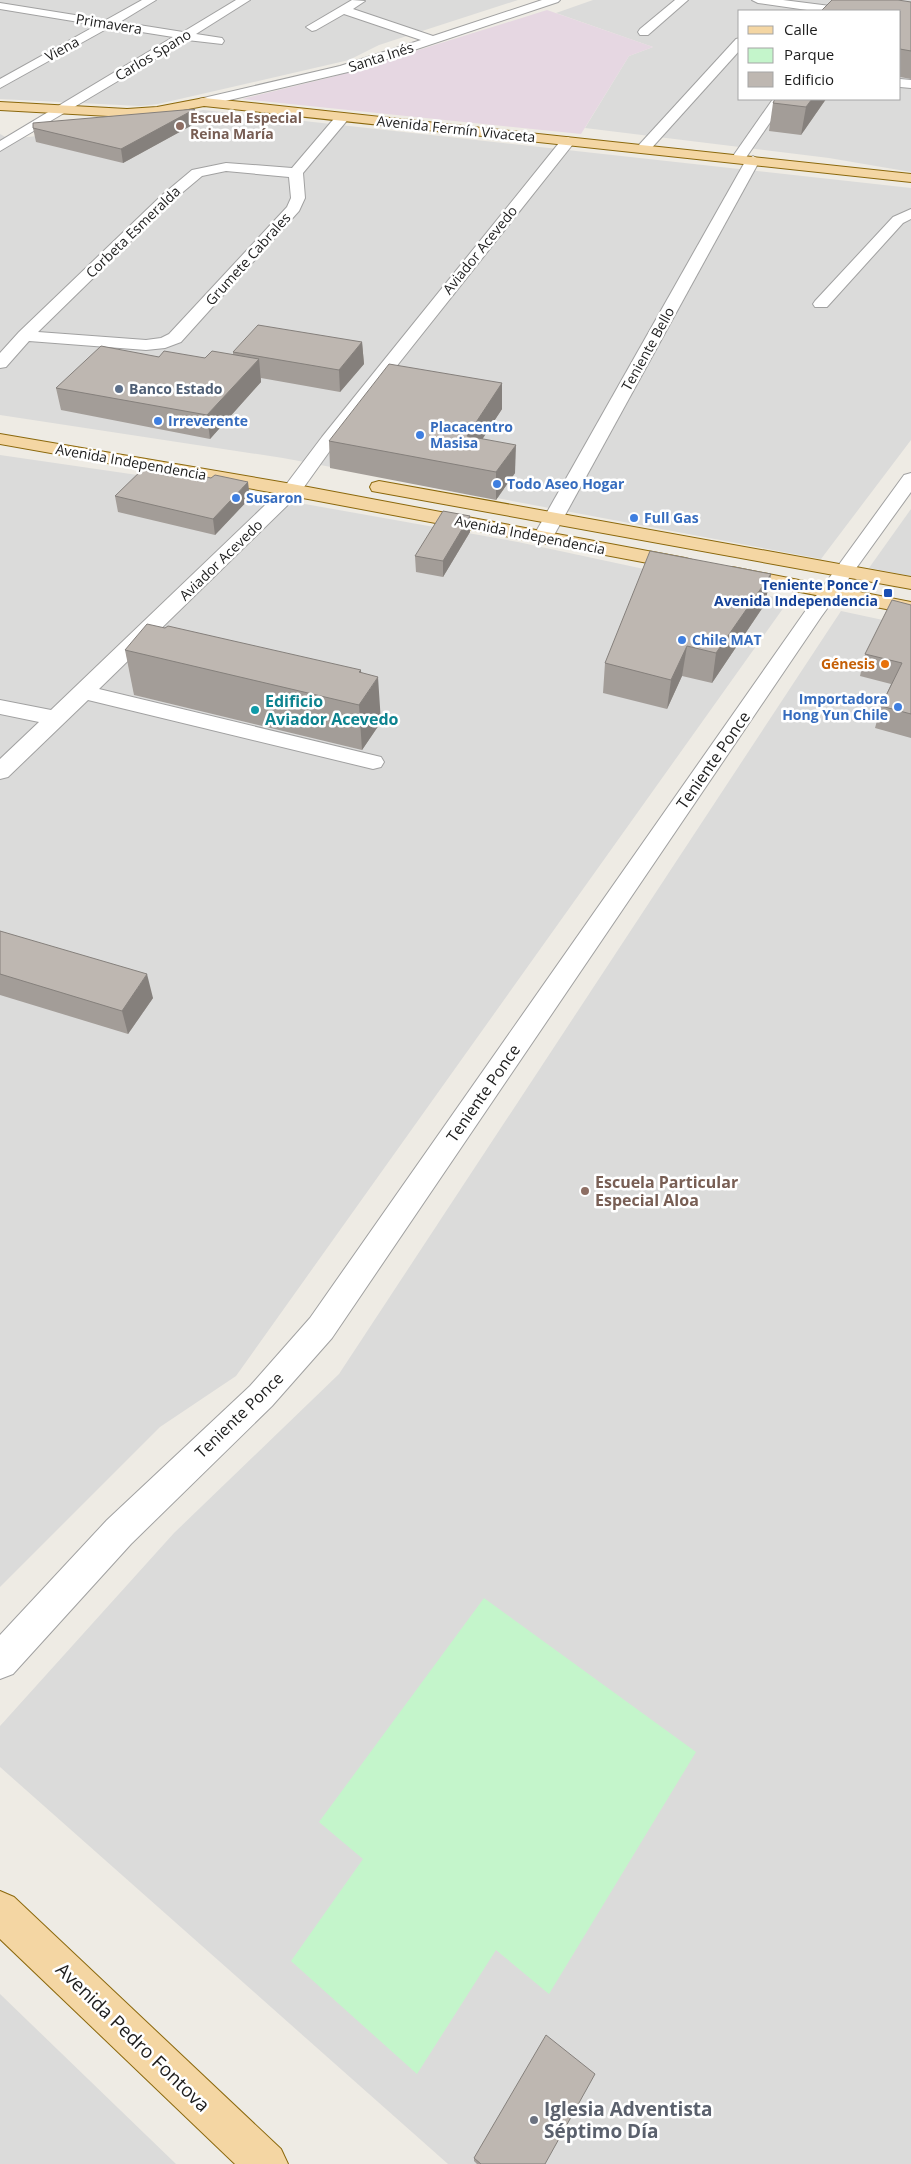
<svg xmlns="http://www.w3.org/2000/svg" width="911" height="2164" viewBox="0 0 911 2164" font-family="'Open Sans',sans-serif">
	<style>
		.residential { fill: #dbdbda; fill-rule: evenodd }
		.industrial { fill: #e6d7e2 }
		.park { fill: #c4f5cb }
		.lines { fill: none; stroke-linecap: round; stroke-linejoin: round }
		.minor-casing { stroke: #a1a1a1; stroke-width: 2 }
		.major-casing { stroke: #8b680c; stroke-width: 2 }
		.minor { fill: #fff; fill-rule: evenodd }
		.major { fill: #f4d6a3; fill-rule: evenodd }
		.wall { fill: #a39d98 }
		.shaded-wall { fill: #85807c }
		.building { fill: #beb7b1; stroke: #85807c }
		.education-dot { fill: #8d6e63; stroke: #fff; stroke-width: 2 }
		.service-dot { fill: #5c6f8a; stroke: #fff; stroke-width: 2 }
		.shop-dot { fill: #3f7fe0; stroke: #fff; stroke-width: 2 }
		.transit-dot { fill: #1a4fb4; stroke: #fff; stroke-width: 2 }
		.food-dot { fill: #e8710a; stroke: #fff; stroke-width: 2 }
		.culture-dot { fill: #0f9aa8; stroke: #fff; stroke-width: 2 }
		.worship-dot { fill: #6b7280; stroke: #fff; stroke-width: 2 }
		.labels { text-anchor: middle; stroke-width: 5; stroke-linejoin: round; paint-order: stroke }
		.far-street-label { font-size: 14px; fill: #1d1d1d; stroke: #fff }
		.far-education-label { font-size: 14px; font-weight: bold; fill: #785e54; stroke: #fff; text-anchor: start }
		.far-service-label { font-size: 14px; font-weight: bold; fill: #4e5e75; stroke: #fff; text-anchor: start }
		.far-shop-label { font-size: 14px; font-weight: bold; fill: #366cbe; stroke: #fff; text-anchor: start }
		.far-transit-label { font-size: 14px; font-weight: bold; fill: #164399; stroke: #fff; text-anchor: end }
		.far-food-label { font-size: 14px; font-weight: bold; fill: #c56008; stroke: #fff; text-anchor: end }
		.culture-label { font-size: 16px; font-weight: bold; fill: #0d838f; stroke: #fff; text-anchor: start }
		.street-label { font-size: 16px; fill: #1d1d1d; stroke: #fff }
		.education-label { font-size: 16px; font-weight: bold; fill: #785e54; stroke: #fff; text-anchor: start }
		.near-street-label { font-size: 19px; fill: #1d1d1d; stroke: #fff }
		.near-worship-label { font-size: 19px; font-weight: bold; fill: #5b616d; stroke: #fff; text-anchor: start }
	</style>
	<rect width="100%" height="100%" fill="#eeebe4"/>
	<g class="residential">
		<path d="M0,0H518L379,45L349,60L158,104L140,106L0,99Z"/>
		<path d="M593,0H911V172L829,158L585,128L629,56L653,47L556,13ZM740,11H900V99H740Z"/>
		<path d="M203,110L911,188V440L821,559L283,458L0,415V134L9,139L139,125Z"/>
		<path d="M0,455L165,479L518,542L789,600L236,1376L160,1427L0,1587Z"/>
		<path d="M911,509V576L869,568Z"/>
		<path d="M841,611L911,626V2164H448L0,1767V1726L174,1533L339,1374Z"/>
		<path d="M0,1994L176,2164H0Z"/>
	</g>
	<path class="industrial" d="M547,10L653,47L629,56L581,134L242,99L332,77Z"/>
	<path class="park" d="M484,1598L696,1752L549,1994L496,1950L417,2074L291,1961L363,1859L319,1822Z"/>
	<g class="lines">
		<defs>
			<g id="minor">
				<path d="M142,0H156L120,22L183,32L236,0H250L196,34L222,38L224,41L222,44L187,40L0,151V141L173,37L110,27L0,88V79L97,25L0,9V3L106,20Z"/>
				<path d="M352,0L365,1L353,9L433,36L542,0H560L558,2L348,72L204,106L197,102L199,99L340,66L421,40L344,14L316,30L312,31L306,27Z"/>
				<path d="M675,0H688L648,35H640L638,32L640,29Z"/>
				<path d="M752,0H783L838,7L844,11H814L758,3Z"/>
				<path d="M740,38V50L648,152H638L636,149L638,146L736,39Z"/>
				<path d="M900,79L911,80V88L900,87Z"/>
				<path d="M773,99H786L743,162H733L731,159Z"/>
				<path d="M343,113L350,117L303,173L305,198L299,211L181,342L165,348L146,350L29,341L6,367L0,368V353L19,332L161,196L192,170L226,163L292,168L338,114ZM226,171L289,177L291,198L287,207L169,334L161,338L146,340L38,332L171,202L202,176Z"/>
				<path d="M568,137L575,141L573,144L334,445L299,494L99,689L381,757L384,762L381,767L373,769L88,700L8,777L0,779V759L39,722L0,714V700L51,710L285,486L322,437L563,138Z"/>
				<path d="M753,156L760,160L553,537L550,541H536L533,537L746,160Z"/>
				<path d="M911,209V219L903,223L827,307H815L813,304L815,301L893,217Z"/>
				<path d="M911,473V492L821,617L332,1338L272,1406L131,1544L13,1674L0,1679V1635L107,1520L250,1386L310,1318L806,610L904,475Z"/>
			</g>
			<g id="major">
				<path d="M204,98L911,174V182L204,106L157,115L127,117L0,110V102L127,109L157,107Z"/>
				<path d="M0,434L292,484L685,558L692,560L695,564L692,568L685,570L292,496L0,444Z"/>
				<path d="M379,481L911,577V589L372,491L370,487L372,483Z"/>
				<path d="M732,567L911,602V614L725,577L722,573L725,569Z"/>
				<path d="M0,1891L14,1897L281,2149L288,2164H235L0,1939Z"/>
			</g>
		</defs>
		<use href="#minor" class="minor-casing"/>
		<use href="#major" class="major-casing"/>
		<use href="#minor" class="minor"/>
		<use href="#major" class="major"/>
	</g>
	<g class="wall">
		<path d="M911,2V79L900,77V11Z"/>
		<path d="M775,99H826L801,135L769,131L773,103Z"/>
		<path d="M195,109L196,123L123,163L36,142L33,128Z"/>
		<path d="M362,342L364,364L340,392L261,378V382L210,439L61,410L56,388L159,357L205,358L233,355V352Z"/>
		<path d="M502,383V409L482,439L515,473L496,500L330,468L329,441Z"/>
		<path d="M115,496L250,498L215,535L118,512Z"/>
		<path d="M470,516V532L443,577L416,572L415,556Z"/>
		<path d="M771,574L765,604L712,683L682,676L667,709L603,693L605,663Z"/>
		<path d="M911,605V738L875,728L881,706L891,684L860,676L865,654Z"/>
		<path d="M125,650L361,673L381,722L362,750L134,695Z"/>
		<path d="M0,931L153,998L128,1034L0,995Z"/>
		<path d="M474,2158L545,2164H477L474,2161Z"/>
	</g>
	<g class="shaded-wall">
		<path d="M812,99H826L801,135L806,107Z"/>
		<path d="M195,109L196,123L123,163L121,149Z"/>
		<path d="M362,342L364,364L340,392L339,370Z"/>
		<path d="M259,359L261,382L210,439L207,415Z"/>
		<path d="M502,383V409L467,463V436Z"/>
		<path d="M516,445L515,473L496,500V472Z"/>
		<path d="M248,482L250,498L215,535L213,519Z"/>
		<path d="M470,516V532L443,577V561Z"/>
		<path d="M771,574L765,604L712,683L716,653Z"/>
		<path d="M687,646L682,676L667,709L671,680Z"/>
		<path d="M361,670L362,701L378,677L381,722L362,750L359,705V672Z"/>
		<path d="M147,974L153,998L128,1034L122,1011Z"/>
	</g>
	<g class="building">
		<path d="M832,0H898L911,2V51L900,49V11H821Z"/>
		<path d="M775,99H812L806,107L773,103Z"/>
		<path d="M195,109L121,149L33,128V123Z"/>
		<path d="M258,325L362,342L339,370L233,352Z"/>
		<path d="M101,346L159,357L164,351L205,358L212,351L259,359L207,415L56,388Z"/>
		<path d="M389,364L502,383L467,436L516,445L496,472L329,441Z"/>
		<path d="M148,464L211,478L215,475L248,482L213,519L115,496Z"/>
		<path d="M443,511L470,516L443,561L415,556Z"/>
		<path d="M650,551L771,574L716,653L687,646L671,680L605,663Z"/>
		<path d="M892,600L911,605V714L881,706L902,663L865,654Z"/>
		<path d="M147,624L165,628L168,626L238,642L361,670L359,672L378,677L359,705L125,650Z"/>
		<path d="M0,931L147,974L122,1011L0,974Z"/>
		<path d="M546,2035L595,2074L545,2164H481L474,2158Z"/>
	</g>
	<g class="education-dot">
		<circle cx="180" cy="126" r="5"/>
		<circle cx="585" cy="1191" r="5"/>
	</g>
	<circle class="service-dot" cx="119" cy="389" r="5"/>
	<g class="shop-dot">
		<circle cx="158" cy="421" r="5"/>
		<circle cx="420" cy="435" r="5"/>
		<circle cx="497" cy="484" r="5"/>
		<circle cx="236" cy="498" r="5"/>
		<circle cx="634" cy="518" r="5"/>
		<circle cx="682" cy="640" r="5"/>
		<circle cx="898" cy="707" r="5"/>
	</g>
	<rect class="transit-dot" x="883" y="588" width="10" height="10" rx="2.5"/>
	<circle class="food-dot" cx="885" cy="664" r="5"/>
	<circle class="culture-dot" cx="255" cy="710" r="5"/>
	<circle class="worship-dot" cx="534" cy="2120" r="5"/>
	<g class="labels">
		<g class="far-street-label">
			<text transform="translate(109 24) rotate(9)" y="5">Primavera</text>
			<text transform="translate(62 49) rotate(-29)" y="5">Viena</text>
			<text transform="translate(153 55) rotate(-31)" y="5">Carlos Spano</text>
			<text transform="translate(381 57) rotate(-18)" y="5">Santa Inés</text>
			<text transform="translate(456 129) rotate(6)" y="5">Avenida Fermín Vivaceta</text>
			<text transform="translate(133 232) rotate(-44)" y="5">Corbeta Esmeralda</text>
			<text transform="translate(480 250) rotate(-51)" y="5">Aviador Acevedo</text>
			<text transform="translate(248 259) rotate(-48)" y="5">Grumete Cabrales</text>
			<text transform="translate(648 349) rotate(-61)" y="5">Teniente Bello</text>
			<text transform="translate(131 462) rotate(10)" y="5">Avenida Independencia</text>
			<text transform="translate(530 535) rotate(11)" y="5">Avenida Independencia</text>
			<text transform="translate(221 560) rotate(-44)" y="5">Aviador Acevedo</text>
		</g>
		<g class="far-education-label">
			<text x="190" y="123">Escuela Especial<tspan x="190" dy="16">Reina María</tspan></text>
		</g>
		<g class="far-service-label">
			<text x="129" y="394">Banco Estado</text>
		</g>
		<g class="far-shop-label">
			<text x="168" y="426">Irreverente</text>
			<text x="430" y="432">Placacentro<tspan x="430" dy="16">Masisa</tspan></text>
			<text x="507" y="489">Todo Aseo Hogar</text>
			<text x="246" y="503">Susaron</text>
			<text x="644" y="523">Full Gas</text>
			<text x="692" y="645">Chile MAT</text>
			<text x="888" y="704" text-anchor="end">Importadora<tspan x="888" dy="16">Hong Yun Chile</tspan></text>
		</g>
		<g class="far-transit-label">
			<text x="878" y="590">Teniente Ponce /<tspan x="878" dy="16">Avenida Independencia</tspan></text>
		</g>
		<g class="far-food-label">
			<text x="875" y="669">Génesis</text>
		</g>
		<g class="culture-label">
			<text x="265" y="707">Edificio<tspan x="265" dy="18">Aviador Acevedo</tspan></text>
		</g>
		<g class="street-label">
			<text transform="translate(713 760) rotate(-55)" y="6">Teniente Ponce</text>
			<text transform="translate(483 1093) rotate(-55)" y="6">Teniente Ponce</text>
			<text transform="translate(239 1415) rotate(-44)" y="6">Teniente Ponce</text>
		</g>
		<g class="education-label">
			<text x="595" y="1188">Escuela Particular<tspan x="595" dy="18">Especial Aloa</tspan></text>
		</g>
		<g class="near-street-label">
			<text transform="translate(133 2037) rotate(44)" y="7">Avenida Pedro Fontova</text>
		</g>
		<g class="near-worship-label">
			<text x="544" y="2116">Iglesia Adventista<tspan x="544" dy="22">Séptimo Día</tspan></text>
		</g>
	</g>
	<rect x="738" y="10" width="162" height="90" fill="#ffffff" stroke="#a5a5a5"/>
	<rect x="748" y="26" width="25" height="8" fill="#f4d6a3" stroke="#a5a5a5"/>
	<text x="784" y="35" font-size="15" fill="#1d1d1d">Calle</text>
	<rect x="748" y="48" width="25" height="15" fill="#c4f5cb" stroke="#a5a5a5"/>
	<text x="784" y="60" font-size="15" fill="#1d1d1d">Parque</text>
	<rect x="748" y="72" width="25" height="15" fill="#beb7b1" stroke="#a5a5a5"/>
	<text x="784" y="85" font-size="15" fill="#1d1d1d">Edificio</text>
</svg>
